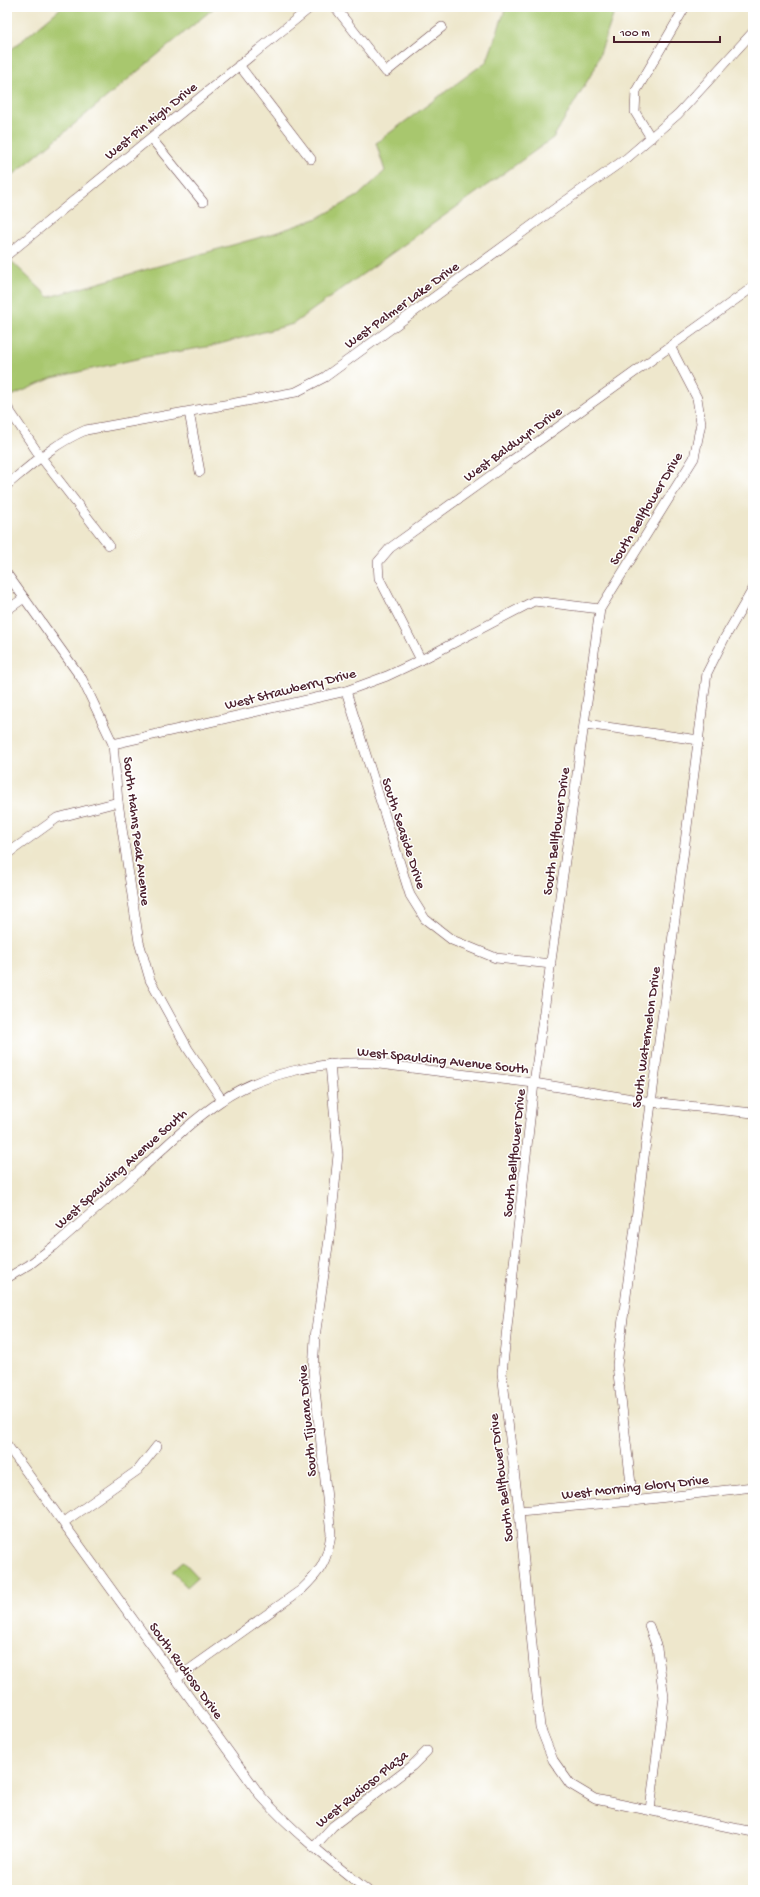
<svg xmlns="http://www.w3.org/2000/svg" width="760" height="1897" viewBox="0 0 760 1897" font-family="'Gochi Hand',sans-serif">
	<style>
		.green { fill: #a8c76e; stroke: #79734c }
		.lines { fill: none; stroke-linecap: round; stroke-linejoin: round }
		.stream { stroke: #64c1e2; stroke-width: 2 }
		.minor-casing { stroke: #633d43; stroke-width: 10 }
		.minor { stroke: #fff; stroke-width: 9 }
		.labels { text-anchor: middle; stroke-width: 3; stroke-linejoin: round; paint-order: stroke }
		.street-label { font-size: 14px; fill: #4a1f2b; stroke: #fff }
	</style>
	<rect width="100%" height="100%" fill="#fff"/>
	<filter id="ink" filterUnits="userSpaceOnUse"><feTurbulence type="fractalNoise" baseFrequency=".025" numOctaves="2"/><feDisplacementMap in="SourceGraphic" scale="8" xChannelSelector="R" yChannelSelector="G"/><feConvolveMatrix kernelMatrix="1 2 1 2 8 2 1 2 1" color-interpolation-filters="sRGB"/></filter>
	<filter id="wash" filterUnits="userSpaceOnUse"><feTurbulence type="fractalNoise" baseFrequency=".012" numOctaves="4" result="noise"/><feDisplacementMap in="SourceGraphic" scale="16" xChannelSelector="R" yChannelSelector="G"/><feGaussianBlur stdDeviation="0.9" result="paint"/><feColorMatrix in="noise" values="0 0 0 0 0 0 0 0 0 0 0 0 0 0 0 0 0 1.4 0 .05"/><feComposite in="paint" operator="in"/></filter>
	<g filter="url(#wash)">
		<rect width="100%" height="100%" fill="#eee7cc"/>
		<g class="green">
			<path d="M62,7H215L7,180V53Z"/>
			<path d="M506,7H616L595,68L553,138L293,324L212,346L145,357L52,378L7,398V262L9,259L49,297L275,233L318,218L358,196L385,171L376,143L487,61Z"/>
			<path d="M183,1561L198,1577L187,1587L172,1571Z"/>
		</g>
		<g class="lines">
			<path class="stream" d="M7,1888L8,1890"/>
		</g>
	</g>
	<g filter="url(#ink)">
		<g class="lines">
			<defs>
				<g id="minor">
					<path d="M335,7L386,72L442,27"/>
					<path d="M239,65L311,159"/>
					<path d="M151,138L203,202"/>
					<path d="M651,138L635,112L636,91L685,7"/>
					<path d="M7,255L311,7"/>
					<path d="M671,348L697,398L701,423L694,458L600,609L534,1083L502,1373L519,1511L540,1727L553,1760L570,1784L595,1799L753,1832"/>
					<path d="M7,407L40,456L109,545"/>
					<path d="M189,412L200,472"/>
					<path d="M7,485C32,464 55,443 86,430L296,392L325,377L564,202L627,158L678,114L753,32"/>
					<path d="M7,574L82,679L113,744L118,802L139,942L150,980L188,1049L222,1100"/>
					<path d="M7,610L24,598"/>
					<path d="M421,660L379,578L378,562L390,548L753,287"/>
					<path d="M346,691L410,895L425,919L452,940L496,958L551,964"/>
					<path d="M585,724L699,740"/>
					<path d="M113,744L346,691L387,676L421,660L534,601L600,609"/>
					<path d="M7,854L57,818L118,802"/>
					<path d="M7,1278L29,1265L54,1246C82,1221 110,1197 138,1172C165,1147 191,1121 221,1101C261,1073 324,1061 371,1063L534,1083L651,1102L753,1113"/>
					<path d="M7,1445L260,1795C292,1831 329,1860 367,1890"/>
					<path d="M633,1501L617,1365L707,673L724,639L753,589"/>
					<path d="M519,1511L633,1501L753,1487"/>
					<path d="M64,1522L138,1470L157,1446"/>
					<path d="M649,1626L657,1648L664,1697L650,1810"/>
					<path d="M176,1679L301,1590C321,1571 327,1562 331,1534L313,1372L315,1337L330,1232L338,1155L330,1064"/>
					<path d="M313,1848L333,1826L412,1766L427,1751"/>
				</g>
			</defs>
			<use href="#minor" class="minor-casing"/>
			<use href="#minor" class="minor"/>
		</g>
	</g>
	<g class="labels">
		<g class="street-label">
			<text transform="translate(150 120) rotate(-39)" y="5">West Pin High Drive</text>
			<text transform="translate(401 304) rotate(-36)" y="5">West Palmer Lake Drive</text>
			<text transform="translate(512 443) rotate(-36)" y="5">West Baldwyn Drive</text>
			<text transform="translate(645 508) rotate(-59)" y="5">South Bellflower Drive</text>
			<text transform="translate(290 688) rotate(-14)" y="5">West Strawberry Drive</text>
			<text transform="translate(138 831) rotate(83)" y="5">South Hahns Peak Avenue</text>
			<text transform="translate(555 831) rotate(-82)" y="5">South Bellflower Drive</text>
			<text transform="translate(405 833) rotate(72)" y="5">South Seaside Drive</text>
			<text transform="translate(645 1037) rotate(-82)" y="5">South Watermelon Drive</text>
			<text transform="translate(443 1059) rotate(6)" y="5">West Spaulding Avenue South</text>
			<text transform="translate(513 1153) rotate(-84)" y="5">South Bellflower Drive</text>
			<text transform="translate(120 1168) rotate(-42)" y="5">West Spaulding Avenue South</text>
			<text transform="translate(306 1421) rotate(-95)" y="5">South Tijuana Drive</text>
			<text transform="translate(500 1478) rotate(-97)" y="5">South Bellflower Drive</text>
			<text transform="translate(635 1486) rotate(-6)" y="5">West Morning Glory Drive</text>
			<text transform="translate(187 1670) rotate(54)" y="5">South Rudioso Drive</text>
			<text transform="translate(361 1788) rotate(-39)" y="5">West Rudioso Plaza</text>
		</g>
	</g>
	<rect width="760" height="1897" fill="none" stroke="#fff" stroke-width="24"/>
	<path d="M614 36v6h106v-6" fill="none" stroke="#4a1f2b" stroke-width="2"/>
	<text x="620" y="36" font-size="12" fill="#4a1f2b" stroke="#ffffff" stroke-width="3" paint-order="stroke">100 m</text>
</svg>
